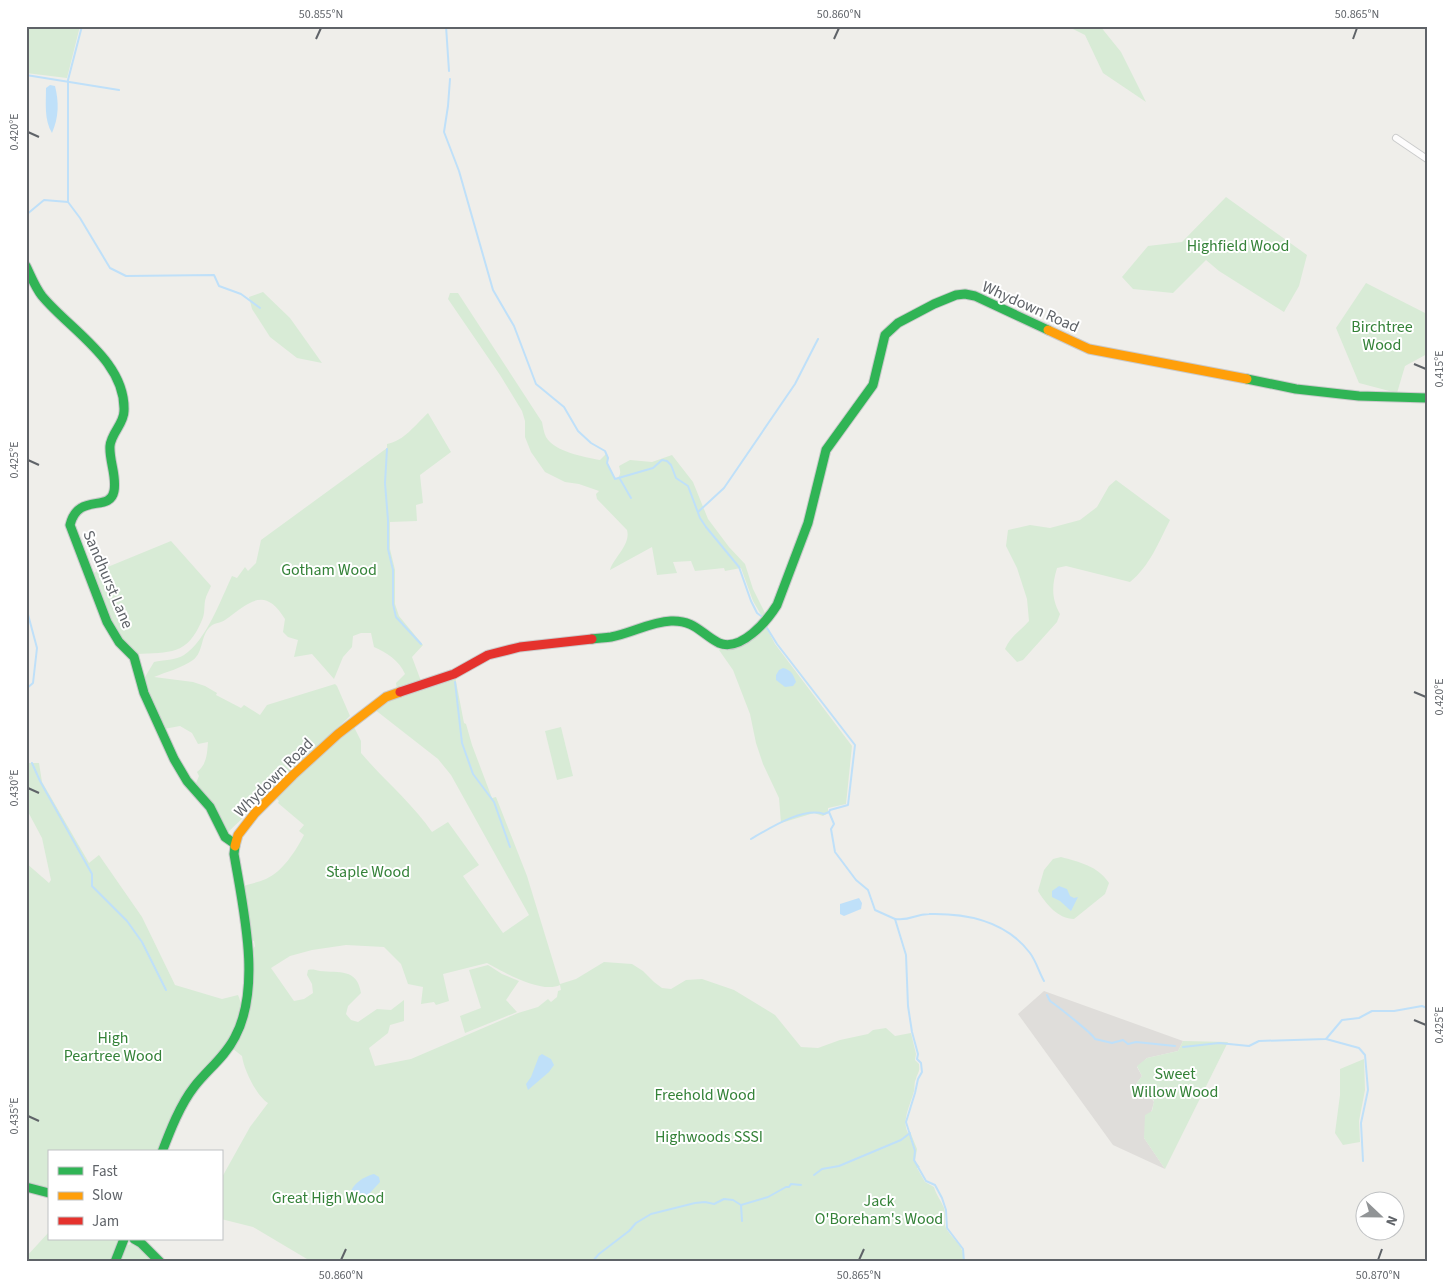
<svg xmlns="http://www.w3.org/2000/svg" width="1453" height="1288" viewBox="0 0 1453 1288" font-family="'Source Sans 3',sans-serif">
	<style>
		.industrial { fill: #dfddda }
		.green { fill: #d8ebd6; fill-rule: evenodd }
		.water { fill: #bfe0f9 }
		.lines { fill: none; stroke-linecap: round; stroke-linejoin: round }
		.stream { stroke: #bfe0f9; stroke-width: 2 }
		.street-casing { stroke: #cbcccc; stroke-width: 8 }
		.fast-casing { stroke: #cacacb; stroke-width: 11 }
		.slow-casing { stroke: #cacacb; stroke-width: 11 }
		.jam-casing { stroke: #cacacb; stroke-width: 11 }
		.street { stroke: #fdfcfc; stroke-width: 6 }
		.fast { stroke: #30b455; stroke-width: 9 }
		.slow { stroke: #ff9f0a; stroke-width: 9 }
		.jam { stroke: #e5322d; stroke-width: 9 }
		.ticks { fill: none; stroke: #5f6368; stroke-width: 2 }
		.labels { text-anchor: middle; stroke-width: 4; stroke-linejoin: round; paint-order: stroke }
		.park-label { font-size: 16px; fill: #348238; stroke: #fff }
		.street-label { font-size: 16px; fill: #5f6368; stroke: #fff }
		.neatline { fill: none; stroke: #5f6368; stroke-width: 2 }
		.ticks-label { font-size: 12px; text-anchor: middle; fill: #5f6368 }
	</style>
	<rect width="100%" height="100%" fill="#efeeea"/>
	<path class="industrial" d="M1044,991L1183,1041L1178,1051L1147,1058L1137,1067L1142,1076L1136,1084L1147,1093L1154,1102L1144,1138L1165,1169L1113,1145L1018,1014Z"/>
	<g class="green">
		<path d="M26,26H80L67,78L26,73Z"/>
		<path d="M1067,26H1100L1121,52L1146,102L1103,73L1085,35Z"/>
		<path d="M1226,197L1307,255L1299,286L1284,312L1219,271L1206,260L1173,293L1133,289L1122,277L1148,246L1182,242Z"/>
		<path d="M1366,283L1427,314V354L1405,366L1397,393L1359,383L1336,328Z"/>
		<path d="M263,292L290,318L322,363L297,358L270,337L252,309L249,297Z"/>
		<path d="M450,293H458L542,422C543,427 544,433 546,437C555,452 584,457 600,460L606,454L607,458V463L615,480C621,476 621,473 619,466L630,460L652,462L672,455L693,482L708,519L729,547L745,564L753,589L766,615L763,618L753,601L741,568L725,571L724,568L695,571L691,561L673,562L677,573L657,575L652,547L610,570C614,557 631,545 627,530L597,499L596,494L599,491L579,484L565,482L545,472L531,452L525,437V421L522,411L500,375L448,299Z"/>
		<path d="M428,413L451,452L420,475L423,503L416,505L417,521L390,522V549L395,570V604L399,616L423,645L412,657L421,681L397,689L396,683L405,674C399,660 387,653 374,647L371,633H361L353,636L352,647L343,657L334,679L312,654L294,657L298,640L288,637L283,632L285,619C264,585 249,603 225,620C221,623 214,623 211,626C200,635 204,652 193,660C182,668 166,672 154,677L193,682L205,686L217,693L216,695L241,708L244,705L260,715L267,705L335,684L337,686L350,716L227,833L197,788L196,783L199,776L197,772C207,764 207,754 208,742L198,744L192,733L180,726L164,729L151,701L145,677L154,662C163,660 176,660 184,655C206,641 221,599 232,576L237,578L245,567L248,571L256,563L261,540L387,448V444C404,441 415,425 428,413Z"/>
		<path d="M1116,480L1170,520C1159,542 1149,567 1130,582L1066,566L1057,568C1052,585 1051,598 1060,614L1057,622L1023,660L1017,662L1005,649C1010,637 1020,631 1029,621L1027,599L1017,568L1006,546L1008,530L1030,525L1050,528L1080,520L1097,507L1109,486Z"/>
		<path d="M171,541L211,586C209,591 206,595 205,601C204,607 205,614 202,620C187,656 170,652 136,654L114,629L93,573Z"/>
		<path d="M766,627L775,644L852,746L846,804L828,808V813L823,816L814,813L781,823L779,798L763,764L756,743L750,714L733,670L719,650L723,646L743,643Z"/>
		<path d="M455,676L464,723L466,724L472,745L492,798L496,797L527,876L560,984L576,979L604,962L632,964L643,971L654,982L662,988L671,989L686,980L702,979L734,990L775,1015L801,1047L818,1048L840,1040L868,1034L873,1030L886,1028L895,1036L911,1033L916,1054L915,1060L919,1064C920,1073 918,1071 916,1079C914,1082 915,1087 914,1091C911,1104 901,1120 908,1133L911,1134L917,1149L915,1161L920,1167L917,1168L925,1182L934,1187C936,1195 941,1200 944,1208C946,1214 943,1222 946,1228C952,1240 966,1245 963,1262H312L253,1227L221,1219V1179L250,1127L268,1103C256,1095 244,1070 242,1056L233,1049L244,1026L252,951L255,946L254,941L251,940L243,886C250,884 259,882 266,879C283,871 295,852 304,835L299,831L304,825L278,803L279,801L274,796L353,725L361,741V753C384,780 412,803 432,832L448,822L479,865L463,876L503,933L529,915L451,775L438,759L374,709L385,701ZM346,945L384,947L401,964L408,984L423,987L421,1004L434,1002L436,1005L449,1001L443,974L487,963C503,972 542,994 560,985L561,990L558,991L557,997L551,1002L548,999L538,1007L518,1013L411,1059L375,1066L369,1048L388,1033L390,1025L404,1021V1000L391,1010L377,1009L358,1022L351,1020L346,1014L348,1006L361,993C357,968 339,973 320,971C315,970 313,969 308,970L307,975L312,984L313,993L304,999L294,1001L271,968L290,956L312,950Z"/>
		<path d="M561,727L573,776L557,780L545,731Z"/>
		<path d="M29,763H39L42,782L89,863L99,855L142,917L175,985L222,999L238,995C254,1029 203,1067 187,1093C175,1110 165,1132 157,1152H49V1190L26,1184V863L49,883L51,880L42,838L26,808V793L29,787Z"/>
		<path d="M1061,857C1079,862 1098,866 1109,883L1105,894L1074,919C1058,919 1046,904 1038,891L1044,870L1053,859Z"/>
		<path d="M488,965L502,974L519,981L506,1000L517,1012L465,1033L460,1016L481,1008L469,970Z"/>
		<path d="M1183,1041L1228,1042L1165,1169L1144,1138L1145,1115L1152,1111L1154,1101L1147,1093L1138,1096L1132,1093L1136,1084L1142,1076L1137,1066L1147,1058L1178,1051Z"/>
		<path d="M1364,1059L1365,1090L1359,1121L1360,1142L1343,1145L1335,1133L1340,1095V1069Z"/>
		<path d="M49,1232V1239H120L112,1262H26V1257Z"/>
		<path d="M133,1243L137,1244L156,1262H119L124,1247Z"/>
	</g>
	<g class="water">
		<path d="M50,85L55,86C59,102 59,117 52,133C44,120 46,103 46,88Z"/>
		<path d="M783,668C791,670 793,674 796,682L793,686L785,687L776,680V675L779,670Z"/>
		<path d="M1059,886L1067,889L1070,896L1074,898L1078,897L1071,911L1060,901L1052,897V891Z"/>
		<path d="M859,898L862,903L861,909L844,916L840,914V904Z"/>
		<path d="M542,1054L551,1059L554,1065L549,1072L528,1090L526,1084L531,1077L539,1056Z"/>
		<path d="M374,1174L379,1177L380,1182L369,1194L355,1201L350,1199C349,1185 363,1177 374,1174Z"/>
	</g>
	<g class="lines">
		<g class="stream">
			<path d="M446,26L449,71"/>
			<path d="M26,75L119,90"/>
			<path d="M450,79L448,106L444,132L459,171L493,290L514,326L536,384L564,407L578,431L591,443L605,451L608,458L607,463L615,479L653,468L662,460L667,461L671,465L676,478L688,486L700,518L706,527L739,567L751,601L757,613L761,616"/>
			<path d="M68,202L80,218L110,268L126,276L214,275L219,286L241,294L260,308"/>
			<path d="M26,215L44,200L68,202V80L82,26"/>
			<path d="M387,449L385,483L388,520V549L393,570V604L396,617L421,644"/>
			<path d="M620,479L631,498"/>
			<path d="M698,512L724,488L795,384L818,339"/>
			<path d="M26,607L37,648L33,683L26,689"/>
			<path d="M767,628L777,644L855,745L848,805L830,810L829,812L834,824L831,829L835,852L856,880L868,890L875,910L895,919L906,955L908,1006L912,1032L918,1054L917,1059L921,1063L922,1072L918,1079L915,1093L906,1122L915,1151L914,1160L926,1181L935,1185L942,1198L946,1210L947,1228L963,1249L964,1262"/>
			<path d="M455,682L462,743L473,774L494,802L510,847"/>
			<path d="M26,749H27"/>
			<path d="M32,763L40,781L92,874V886L127,921L142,942L166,990"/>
			<path d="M751,839C770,828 803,807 824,814L829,812"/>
			<path d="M895,919C912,921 914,914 929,914C967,913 1006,921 1030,953C1036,961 1039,972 1044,981"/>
			<path d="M1047,995L1050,1001C1056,1005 1093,1034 1095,1039L1112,1043L1123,1040L1128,1044L1136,1042L1175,1046"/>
			<path d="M1326,1039L1359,1048L1365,1055L1368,1090L1361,1123L1363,1161"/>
			<path d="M1183,1047L1219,1043L1249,1046L1259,1041L1326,1039L1342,1020L1359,1018L1372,1011H1394L1422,1006L1427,1008"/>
			<path d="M814,1175L822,1169L839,1166L901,1140L910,1133"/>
			<path d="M741,1205L742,1221"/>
			<path d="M592,1262L599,1254L629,1231L636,1223L651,1214L695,1203L705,1202L714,1204L724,1199L733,1200L741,1205L768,1197L786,1187H789L791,1184L801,1185"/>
		</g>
		<defs>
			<path id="street" d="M1396,138L1427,159"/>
			<g id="fast">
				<path d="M26,266C31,276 35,287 42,296C70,330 126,361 124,411C124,424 111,433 110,446C109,461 117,476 114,491C110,513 78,492 70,525L107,622L119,642L134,657L144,693L174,759L187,781L210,807L225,837L235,844"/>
				<path d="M1247,379L1296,389L1359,396L1427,398"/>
				<path d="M592,639C598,638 605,638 611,637C632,633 650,622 671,621C695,620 701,634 719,643C741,652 767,621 777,605L808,523L826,450L873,385L885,335L898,323L934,304L956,295L965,294L975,296L1048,330"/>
				<path d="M162,1152C170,1131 180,1105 194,1087C207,1070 225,1057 235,1037C262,987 243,908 234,854L235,846"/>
				<path d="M26,1187L49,1193"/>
				<path d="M134,1239L141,1243L160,1262"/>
				<path d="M115,1262L124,1239"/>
			</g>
			<g id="slow">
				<path d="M1048,330L1089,349L1247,379"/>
				<path d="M235,846L238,835L255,813L293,775L338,734L386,697L400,692"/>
			</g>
			<path id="jam" d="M400,692L454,674L488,655L520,647L592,639"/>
		</defs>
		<use href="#street" class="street-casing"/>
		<use href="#fast" class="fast-casing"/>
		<use href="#slow" class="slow-casing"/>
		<use href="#jam" class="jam-casing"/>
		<use href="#street" class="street"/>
		<use href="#fast" class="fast"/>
		<use href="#slow" class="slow"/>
		<use href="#jam" class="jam"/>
	</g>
	<path class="ticks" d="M316,39L321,28M834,39L839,28M1353,39L1357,28M28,132L39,137M1414,364L1426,369M28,460L39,465M1414,692L1426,697M28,788L39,793M1414,1020L1426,1025M28,1116L39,1121M341,1260L346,1249M859,1260L864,1249M1378,1260L1382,1249"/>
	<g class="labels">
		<g class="park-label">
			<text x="1238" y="251">Highfield Wood</text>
			<text x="1382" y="332">Birchtree<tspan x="1382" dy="18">Wood</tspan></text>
			<text x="329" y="575">Gotham Wood</text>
			<text x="368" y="877">Staple Wood</text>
			<text x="113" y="1043">High<tspan x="113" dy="18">Peartree Wood</tspan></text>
			<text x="1175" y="1079">Sweet<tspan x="1175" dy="18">Willow Wood</tspan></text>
			<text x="705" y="1100">Freehold Wood</text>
			<text x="709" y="1142">Highwoods SSSI</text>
			<text x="328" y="1203">Great High Wood</text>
			<text x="879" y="1206">Jack<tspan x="879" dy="18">O'Boreham's Wood</tspan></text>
		</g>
		<g class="street-label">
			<text transform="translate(1031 306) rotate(24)" y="6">Whydown Road</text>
			<text transform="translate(109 579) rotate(67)" y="6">Sandhurst Lane</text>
			<text transform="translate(273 777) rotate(-45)" y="6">Whydown Road</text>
		</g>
	</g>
	<rect width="1453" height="1288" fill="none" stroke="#ffffff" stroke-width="55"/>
	<rect x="48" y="1150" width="175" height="90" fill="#ffffff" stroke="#bfc1c3"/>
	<rect x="58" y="1167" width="25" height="8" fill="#30b455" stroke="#bfc1c3"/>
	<text x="92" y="1176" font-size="15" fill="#5f6368">Fast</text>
	<rect x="58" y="1192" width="25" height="8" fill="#ff9f0a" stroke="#bfc1c3"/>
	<text x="92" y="1200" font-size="15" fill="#5f6368">Slow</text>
	<rect x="58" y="1217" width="25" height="8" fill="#e5322d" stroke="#bfc1c3"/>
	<text x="92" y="1226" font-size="15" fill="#5f6368">Jam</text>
	<g transform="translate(1380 1216) rotate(112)"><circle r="24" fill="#ffffff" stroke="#bfc1c3"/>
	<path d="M0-4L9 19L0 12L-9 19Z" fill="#919496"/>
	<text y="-8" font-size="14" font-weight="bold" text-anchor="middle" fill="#5f6368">N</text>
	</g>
	<rect x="28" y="28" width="1398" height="1232" class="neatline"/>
	<g class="ticks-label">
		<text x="321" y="18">50.855°N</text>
		<text x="839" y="18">50.860°N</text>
		<text x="1357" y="18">50.865°N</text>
		<text transform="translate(14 132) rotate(-90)" y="4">0.420°E</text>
		<text transform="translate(1439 369) rotate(-90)" y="4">0.415°E</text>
		<text transform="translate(14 460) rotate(-90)" y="4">0.425°E</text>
		<text transform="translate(1439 697) rotate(-90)" y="4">0.420°E</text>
		<text transform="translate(14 788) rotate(-90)" y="4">0.430°E</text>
		<text transform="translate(1439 1025) rotate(-90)" y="4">0.425°E</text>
		<text transform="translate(14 1116) rotate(-90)" y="4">0.435°E</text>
		<text x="341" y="1279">50.860°N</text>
		<text x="859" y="1279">50.865°N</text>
		<text x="1378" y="1279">50.870°N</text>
	</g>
</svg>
